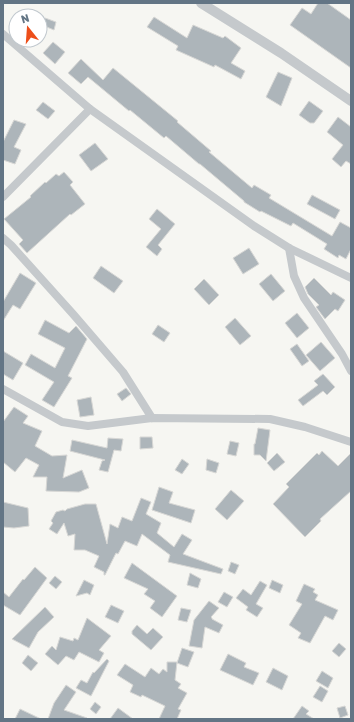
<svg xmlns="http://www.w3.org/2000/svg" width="354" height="722" viewBox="0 0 354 722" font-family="Rubik,sans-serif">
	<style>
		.building { fill: #adb5ba; stroke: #d7d7d5 }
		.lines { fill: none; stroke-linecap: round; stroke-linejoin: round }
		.minor { stroke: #c5c9cc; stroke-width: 8 }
		.tertiary { stroke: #c5c9cc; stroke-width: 10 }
	</style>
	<rect width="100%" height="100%" fill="#f6f6f2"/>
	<g class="building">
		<path d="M318,3H327L351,20V68L290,25L302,8L311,14Z"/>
		<path d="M154,17L187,38L193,25L223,38L225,36L241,48L231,63L245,71L241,79L215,65L214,67L176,50L178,46L147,27Z"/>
		<path d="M45,18L56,22L54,30L42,25Z"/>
		<path d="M53,42L65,52L55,64L43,53Z"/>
		<path d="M81,59L103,80L113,68L178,121L177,122L211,151L209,152L252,188L254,185L271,195L269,198L332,236L340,222L351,228V249L346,259L339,255L338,258L324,249L327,244L293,223L291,226L261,211L260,212L244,202V201L200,164H199L166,136L164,138L130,110L129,111L88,77L81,84L68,73Z"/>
		<path d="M278,72L292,78L281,106L266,97Z"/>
		<path d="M309,101L323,111L314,123H310L299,115Z"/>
		<path d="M43,102L55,111L48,119L36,110Z"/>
		<path d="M338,117L351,127V164L346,161L341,167L332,159L343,145L327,132Z"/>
		<path d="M14,120L26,124L14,147L21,150L15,164L3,160V142Z"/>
		<path d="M95,143L108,159L91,171L79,155Z"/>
		<path d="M64,172L73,182L70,185L85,204L71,215L70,214L27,253L19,244L23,240L4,219L31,197L30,196L45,182L46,183L56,174L59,176Z"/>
		<path d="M312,195L340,210L335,219L307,204Z"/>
		<path d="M157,209L175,224L158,245L162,249L157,256L146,247L161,229L149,219Z"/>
		<path d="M249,248L259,264L243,274L233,258Z"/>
		<path d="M101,266L123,281L114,293L93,278Z"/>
		<path d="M20,273L36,283L20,309L13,305L3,321V302Z"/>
		<path d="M271,274L285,291L273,301L259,284Z"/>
		<path d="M314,278L331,295L333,292L345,300L338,311L335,309L325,319L316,307L319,305L308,294L305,287Z"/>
		<path d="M204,279L219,295L209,305L194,289Z"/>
		<path d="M297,313L309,328L297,338L285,323Z"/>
		<path d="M235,318L251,336L240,345L225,327Z"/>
		<path d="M45,320L69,333L76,326L87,339L68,376L72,378L54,407L42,400L54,382L25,365L31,354L55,368L65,348L38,334Z"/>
		<path d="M158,325L170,333L164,342L152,334Z"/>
		<path d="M321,342L335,358L320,371L306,355Z"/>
		<path d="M297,344L309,361L302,366L290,349Z"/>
		<path d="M3,351L23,363L13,380L3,374Z"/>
		<path d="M323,374L335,387L327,395L323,391L303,406L298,400L318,385L314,381Z"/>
		<path d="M126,388L131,394L122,401L117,394Z"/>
		<path d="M91,397L94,415L80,417L77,400Z"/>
		<path d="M14,407L28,416L23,423L42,431L35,446L52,456L67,455L63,478L82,470L89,488L79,492L46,491L47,477H33L39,465L26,458L15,472L3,462V422Z"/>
		<path d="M258,428L270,430L266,461L260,455H254V444H255Z"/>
		<path d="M140,437H152L153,448L140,449Z"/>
		<path d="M108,438L123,439L121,451L114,450L108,472L99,470L102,461L105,460L70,451L72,440L107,448Z"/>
		<path d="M230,441L239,443L236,456L227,454Z"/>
		<path d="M322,451L338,466L351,453V491L320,519L321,521L305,537L273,504L289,487L286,484L317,453L319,455Z"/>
		<path d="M277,453L285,462L274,471L267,463Z"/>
		<path d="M182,459L189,464L182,474L175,470Z"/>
		<path d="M207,459L219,463L216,473L206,470Z"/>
		<path d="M159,487L173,492L169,503L195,510L191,523L152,510Z"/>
		<path d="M231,490L244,501L227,520L215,509Z"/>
		<path d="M141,498L151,502L146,514L161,523L157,533L174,547L182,534L192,540L183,554L223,569L221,574L168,562L170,555L142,534L137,546L125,541L118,554L116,553L105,575H104V572L94,567L99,556L85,550H74L75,534L68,536L64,523L57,534L49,529L53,523L51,521L56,512L63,510L65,511L67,509L85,504H96L107,544L110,524L118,528L122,517L132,521Z"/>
		<path d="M3,502L28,508L29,526L14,528L3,527Z"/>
		<path d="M231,562L239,565L235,574L228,571Z"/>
		<path d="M132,563L177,596L162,617L150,608L155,601L144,594L148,589L124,578Z"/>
		<path d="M35,567L47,578L20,615L3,605V592L9,597L23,579L24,580Z"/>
		<path d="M190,573L201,579L198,588L187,585Z"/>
		<path d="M55,576L62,582L56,589L49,583Z"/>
		<path d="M84,580L94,585L90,595L87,593L76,596Z"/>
		<path d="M272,580L283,585L280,593L269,588Z"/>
		<path d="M260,581L267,585L256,604L263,608L257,617L246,610L248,607L236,598L243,589L251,595Z"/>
		<path d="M304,584L315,589L313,592L318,595L315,600L338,610L333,620L325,616L310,643L298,638L301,633L289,625L302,604L296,601Z"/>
		<path d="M224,592L233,597L227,607L218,602Z"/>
		<path d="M209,601L219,608L211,617L212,618V619L223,625L219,633L205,627L202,648L189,646L194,620Z"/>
		<path d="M111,605L124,611L118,623L105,617Z"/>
		<path d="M45,607L54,617L38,632L29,648L12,639Z"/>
		<path d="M181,608L191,610L187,622L178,620Z"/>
		<path d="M87,618L111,636L99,650L104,653L99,662L79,652L74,660L66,656L58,665L45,654L52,646L56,650L60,637L73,641L74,638L78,640Z"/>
		<path d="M137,625L147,634L153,628L163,637L151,650L132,634V631Z"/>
		<path d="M339,643L346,649L339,657L332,651Z"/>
		<path d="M182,648L194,652L188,667L177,663Z"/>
		<path d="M228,654L246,663L244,667L259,673L253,685L220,670Z"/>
		<path d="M28,655L38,663L31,671L22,663Z"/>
		<path d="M107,659L109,661L91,696L76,688L81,680L87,683L93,672L94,673Z"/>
		<path d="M167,662H177L175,680L181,684L178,688L187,693L178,709L181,710L177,719H159L165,706L142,695L141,697L130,692L133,685L117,675L125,664L145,677L151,668L159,674L163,669L167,672Z"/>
		<path d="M273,668L288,676L282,690L266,682Z"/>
		<path d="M322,671L333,678L328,688L316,681Z"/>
		<path d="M66,685L76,692L64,710L87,718V719H48L54,703Z"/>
		<path d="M320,686L328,691L322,702L313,697Z"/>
		<path d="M95,702L101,707L96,714L90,709Z"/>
		<path d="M302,706L309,711L306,714L314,719H293Z"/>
		<path d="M345,706L348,715L340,718L337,708Z"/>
		<path d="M118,708L133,719H110Z"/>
		<path d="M20,709L41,719H15Z"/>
	</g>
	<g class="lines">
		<g class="minor">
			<path d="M3,34L90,109L254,226L289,248L351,278"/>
			<path d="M3,197L90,109"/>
			<path d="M3,238L11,245L73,314L123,372L152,418"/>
			<path d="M289,248L294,276L304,298L342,354L351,371"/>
			<path d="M3,389L62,422L88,426L152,418L270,419L305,427L351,442"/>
		</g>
		<path class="tertiary" d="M201,3L281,53L351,101"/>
	</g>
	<rect width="354" height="722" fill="none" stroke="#637585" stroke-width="8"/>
	<g transform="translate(28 28) rotate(343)"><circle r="19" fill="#ffffff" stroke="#c1c8ce"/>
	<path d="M0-3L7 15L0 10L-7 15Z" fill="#ed4e1a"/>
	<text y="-6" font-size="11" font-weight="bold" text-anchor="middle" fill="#637585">N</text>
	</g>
</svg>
